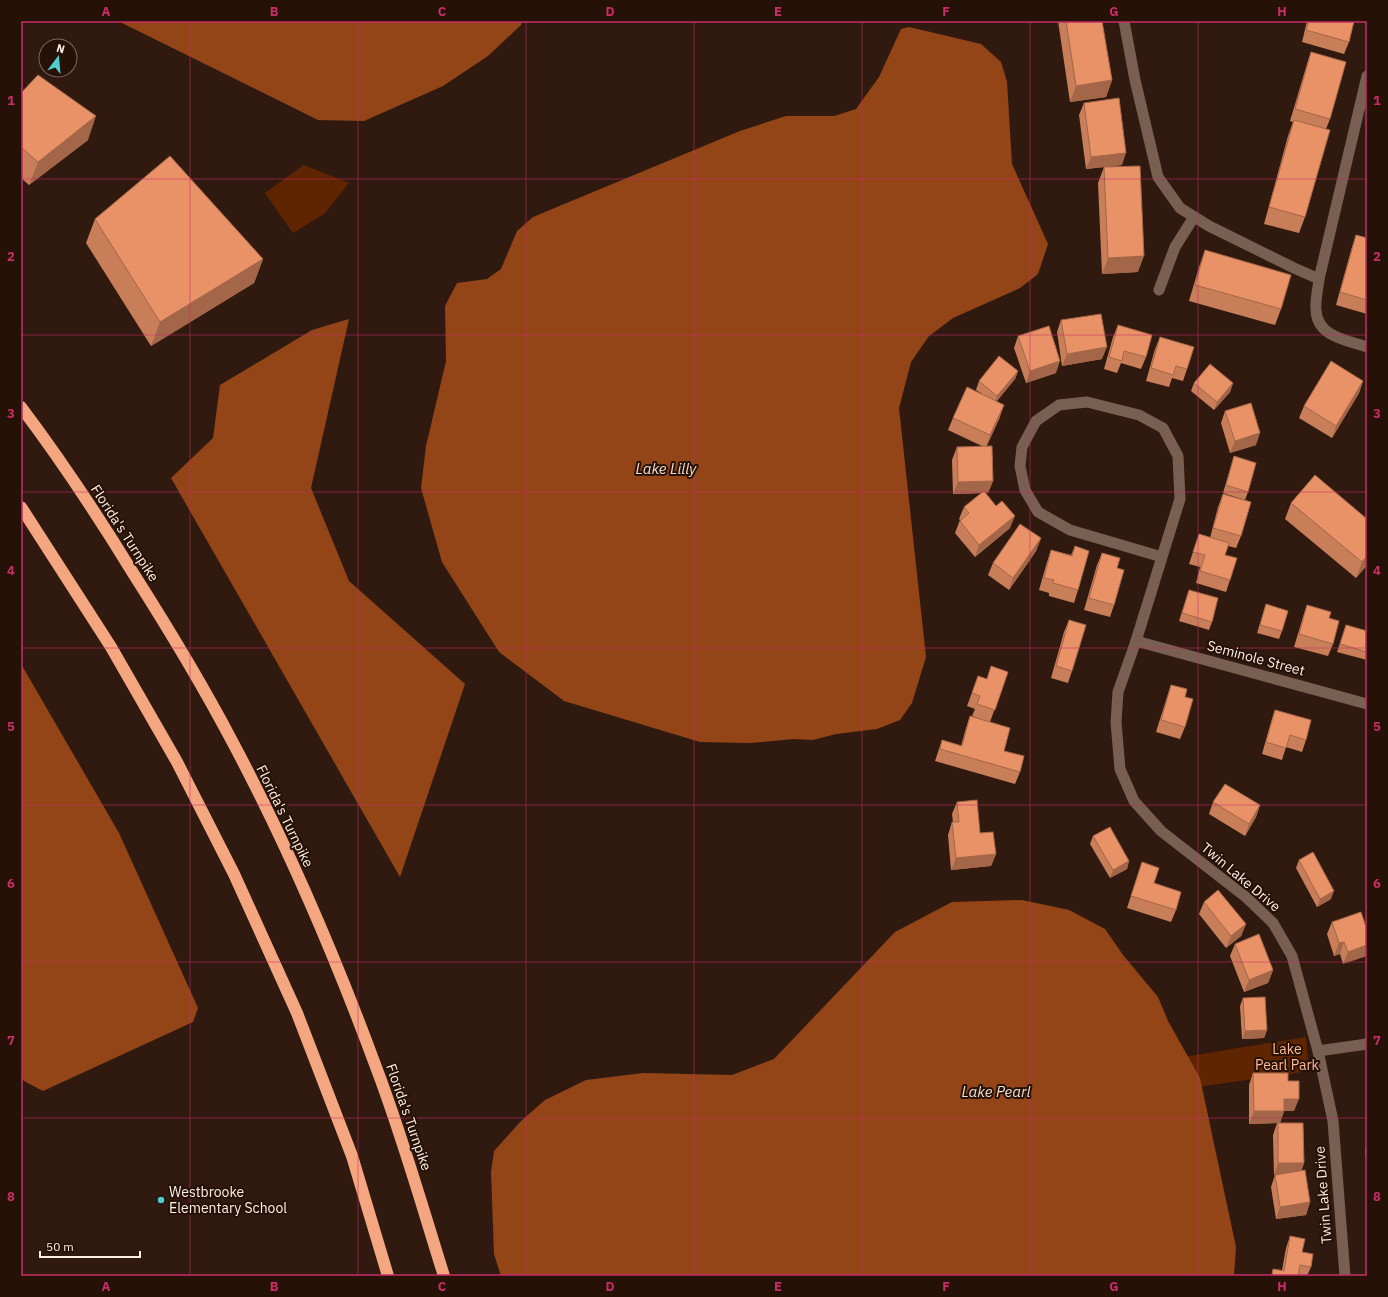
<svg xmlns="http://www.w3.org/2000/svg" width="1388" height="1297" viewBox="0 0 1388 1297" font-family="'IBM Plex Sans',sans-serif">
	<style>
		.green { fill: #5f2501 }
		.water { fill: #944518 }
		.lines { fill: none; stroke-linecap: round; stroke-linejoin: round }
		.minor { stroke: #795f52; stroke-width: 11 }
		.motorway { stroke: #f4a681; stroke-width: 12 }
		.wall { fill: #c87e59 }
		.shaded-wall { fill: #a36648 }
		.building { fill: #e99267; stroke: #a36648 }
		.grid { fill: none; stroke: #c82d69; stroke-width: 1; stroke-opacity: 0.55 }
		.poi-dot { fill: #52cdce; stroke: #261107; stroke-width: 1.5 }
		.labels { text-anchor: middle; stroke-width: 4; stroke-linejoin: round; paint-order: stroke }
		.street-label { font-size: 14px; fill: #fdeee6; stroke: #261107 }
		.park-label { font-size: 14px; fill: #fcb999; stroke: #261107 }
		.poi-label { font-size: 14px; fill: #fdeee6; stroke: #261107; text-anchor: start }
		.water-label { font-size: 15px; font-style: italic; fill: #f2dbd0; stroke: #261107 }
		.neatline { fill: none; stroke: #c82d69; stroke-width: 1.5 }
		.grid-label { font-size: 13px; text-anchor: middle; font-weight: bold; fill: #c82d69 }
	</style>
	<rect width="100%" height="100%" fill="#301a0f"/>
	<g class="green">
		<path d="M304,165L349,183L324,214L293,233L265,193Z"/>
		<path d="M1306,1037L1309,1071L1157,1093L1153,1062Z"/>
	</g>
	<g class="water">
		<path d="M118,21H522L521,25L488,56L443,86L364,121L318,120Z"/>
		<path d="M909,27L981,44L1001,62L1007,82L1012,164L1048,244L1038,274L1020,288L953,318L929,336L911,362L899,408L926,657L912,703L900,720L877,729L836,734L813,740L794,739L750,743L700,742L564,701L499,652L442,562L421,488L426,446L446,361L445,306L457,283L487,279L501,269L517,231L533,217L740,131L786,116H834L856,109L879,77L901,29Z"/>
		<path d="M349,319L311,488L349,581L465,684L400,877L171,478L213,438L220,385L312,330Z"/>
		<path d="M21,664L119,833L198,1008L193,1022L43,1091L24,1081L21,1077Z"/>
		<path d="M1022,900L1069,910L1105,929L1123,955L1158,997L1168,1021L1200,1078L1236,1247L1234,1276H501L494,1254L491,1172L494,1151L521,1121L545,1100L586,1080L643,1073L732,1075L774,1059L895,932L952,902Z"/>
	</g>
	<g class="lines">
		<g class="minor">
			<path d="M1124,21L1135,80L1158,177L1180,208L1209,226L1294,268L1319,279"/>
			<path d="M1367,76L1319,279C1318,289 1315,300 1316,310C1317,337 1347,340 1367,347"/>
			<path d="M1159,290L1175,247L1194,217"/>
			<path d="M1162,557L1070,530L1038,512L1025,490L1020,466L1022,447L1036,421L1059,405L1087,402L1139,415L1163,428L1178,456L1180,499L1162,557L1136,641L1118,692L1116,722L1120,769L1134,801L1161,831L1247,898L1273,923L1292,956L1318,1051L1333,1121L1345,1276"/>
			<path d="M1136,641L1367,704"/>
			<path d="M1318,1051L1367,1044"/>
		</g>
		<g class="motorway">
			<path d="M21,407C61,460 98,516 133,573C168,628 202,684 232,741C288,846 335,956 376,1067C402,1135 422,1206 444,1276"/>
			<path d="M21,507L111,647L177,762L234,874L297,1013L352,1156L388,1276"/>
		</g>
	</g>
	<g class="wall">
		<path d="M1058,21H1102L1112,80L1106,97L1070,102Z"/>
		<path d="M1307,21H1354L1349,42L1344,54L1302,42Z"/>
		<path d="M1311,52L1330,119L1326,129L1305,217L1299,233L1264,224L1288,136L1293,122L1290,121L1307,64Z"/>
		<path d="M21,93L88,140L29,185L21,178Z"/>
		<path d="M1084,103L1122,165L1105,167L1138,272L1102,274L1098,183L1104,167L1086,169L1079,115Z"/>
		<path d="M95,219L263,259L254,283L151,346L86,243Z"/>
		<path d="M1356,235L1367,238V314L1336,305L1352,247Z"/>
		<path d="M1205,250L1281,309L1275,325L1189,301L1199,267Z"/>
		<path d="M1061,320L1102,359L1062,366L1057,332Z"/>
		<path d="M1118,325L1146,357L1141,369L1121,363L1117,373L1104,369L1113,337Z"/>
		<path d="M1018,336L1056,373L1026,383L1014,348Z"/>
		<path d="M1160,337L1187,369L1183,381L1172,378L1169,387L1146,381L1155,349Z"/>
		<path d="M1018,371L1015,379L997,401L1000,417L986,447L993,481L988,493H985L1010,528L975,557L955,533L960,520L959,519L964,507L981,493L953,494L952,460L957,447H984L948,430L953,418L982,394L976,390L979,381Z"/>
		<path d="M1363,381L1359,393L1332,438L1299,418L1304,406Z"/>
		<path d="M1194,383H1233L1230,392L1214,410L1191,391Z"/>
		<path d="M1225,411L1256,445L1230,453L1221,423Z"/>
		<path d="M1234,456L1248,492L1245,500L1223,493Z"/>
		<path d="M1223,494L1241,536L1236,548L1228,546L1225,555L1230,580L1226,592L1196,583L1200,567L1189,564L1199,534L1210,538L1218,507Z"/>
		<path d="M1291,503L1367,565L1356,578L1285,519Z"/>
		<path d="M1041,538L1036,551L1009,590L988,575L993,563Z"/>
		<path d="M1075,546L1078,590L1074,603L1049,596V593L1039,590L1047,562L1051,550L1071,555Z"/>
		<path d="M1102,553L1117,568L1114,605L1110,617L1084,610L1097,565Z"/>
		<path d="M1189,590L1212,622L1209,630L1179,621Z"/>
		<path d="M1266,604L1282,631L1279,639L1257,633Z"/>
		<path d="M1307,605L1329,618L1333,644L1328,656L1294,647L1303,617Z"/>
		<path d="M1069,620L1072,671L1068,683L1051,678L1064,632Z"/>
		<path d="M1346,625L1367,631V660L1337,652Z"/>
		<path d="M1008,672L990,722L1004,751L1020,772L1015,784L935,761L942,740L961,746L966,728L970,716L983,720L972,716L975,709L967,706L978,676L987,679Z"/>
		<path d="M1171,685L1185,697V727L1180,739L1156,732L1167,697Z"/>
		<path d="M1275,710L1306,740L1302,752L1286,747L1282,760L1262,754L1271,722Z"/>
		<path d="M957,802L996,854L991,866L951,870L948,835L952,822H953L952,814Z"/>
		<path d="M1213,802L1260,805L1256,817L1245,836L1209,814Z"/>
		<path d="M1093,836L1129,861L1127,869L1110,878L1090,844Z"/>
		<path d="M1299,860L1331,899L1317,907L1296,868Z"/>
		<path d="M1142,862L1154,883L1176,910L1171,922L1127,908Z"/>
		<path d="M1204,902L1246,924L1241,936L1226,948L1199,914Z"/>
		<path d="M1332,922L1367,930L1343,964L1340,954L1334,956L1327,934Z"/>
		<path d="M1235,944L1273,970L1268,983L1244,992L1230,956Z"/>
		<path d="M1243,998L1267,1030L1264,1038L1242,1039L1240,1006Z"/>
		<path d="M1253,1073L1288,1081L1294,1111H1284L1280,1123L1304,1163L1301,1171L1310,1202L1306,1215L1276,1219L1271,1187L1275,1175H1274L1273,1135L1277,1123L1249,1124V1085Z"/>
		<path d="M1367,1145V1168L1365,1150Z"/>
		<path d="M1290,1236L1302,1252L1311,1267L1307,1276H1271L1273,1269L1282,1270L1286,1248Z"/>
	</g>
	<g class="shaded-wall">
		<path d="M1112,80L1106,97L1070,102L1076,86Z"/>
		<path d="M96,116L88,140L29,185L38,162Z"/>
		<path d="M1126,153L1122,165L1086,169L1091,157Z"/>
		<path d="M1144,256L1138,272L1102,274L1108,258Z"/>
		<path d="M263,259L254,283L151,346L160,322Z"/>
		<path d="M1107,347L1102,359L1062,366L1067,354Z"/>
		<path d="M1060,361L1056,373L1026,383L1030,371Z"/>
		<path d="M1018,371L1015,379L994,404L997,396Z"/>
		<path d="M1363,381L1359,393L1332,438L1336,426Z"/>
		<path d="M1233,383L1230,392L1214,410L1217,402Z"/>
		<path d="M1004,405L1000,417L986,448L990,435Z"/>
		<path d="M1260,433L1256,445L1230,453L1235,441Z"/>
		<path d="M993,481L988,493L953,494L958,482Z"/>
		<path d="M1015,516L1010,528L975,557L979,545Z"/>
		<path d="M1041,538L1036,551L1009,590L1013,578Z"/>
		<path d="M1367,556V565L1356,578L1362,562Z"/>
		<path d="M1260,805L1256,817L1245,836L1249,824Z"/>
		<path d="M996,854L991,866L951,870L956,858Z"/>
		<path d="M1129,861L1127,869L1110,878L1113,870Z"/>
		<path d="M1334,891L1331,899L1317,907L1320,899Z"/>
		<path d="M1246,924L1241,936L1226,948L1231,936Z"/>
		<path d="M1344,942L1340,954L1334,956L1339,943Z"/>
		<path d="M1367,945V956L1343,964L1348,952Z"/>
		<path d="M1273,970L1268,983L1244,992L1249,980Z"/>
		<path d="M1267,1030L1264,1038L1242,1039L1245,1031Z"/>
		<path d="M1284,1099H1299L1294,1111H1284L1280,1123L1249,1124L1254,1111Z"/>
		<path d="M1278,1163H1304L1300,1175H1274Z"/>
		<path d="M1310,1202L1306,1215L1276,1219L1280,1207Z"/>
	</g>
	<g class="building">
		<path d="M1066,21H1102L1112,80L1076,86Z"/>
		<path d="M1309,21H1354L1349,42L1306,30Z"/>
		<path d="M1311,52L1346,62L1330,119L1295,109Z"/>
		<path d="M38,75L96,116L38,162L21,147V93Z"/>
		<path d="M1119,98L1126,153L1091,157L1084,103Z"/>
		<path d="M1294,120L1330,130L1305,217L1269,207Z"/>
		<path d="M170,156L263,259L160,322L95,219Z"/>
		<path d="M1140,166L1144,256L1108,258L1104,167Z"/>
		<path d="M1356,235L1367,238V300L1340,292Z"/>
		<path d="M1205,250L1291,275L1281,309L1195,285Z"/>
		<path d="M1101,314L1107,347L1067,354L1061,320Z"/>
		<path d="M1118,325L1152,335L1146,357L1124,351L1122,361L1109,357Z"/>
		<path d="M1049,326L1060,361L1030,371L1018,336Z"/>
		<path d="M1160,337L1194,347L1187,369L1176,366L1173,375L1151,368Z"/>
		<path d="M999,356L1018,371L997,396L979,381Z"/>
		<path d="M1331,361L1363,381L1336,426L1304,406Z"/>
		<path d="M1210,364L1233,383L1217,402L1194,383Z"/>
		<path d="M967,387L1004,405L990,435L953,418Z"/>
		<path d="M1251,403L1260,433L1235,441L1225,411Z"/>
		<path d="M992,446L993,481L958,482L957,447Z"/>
		<path d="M1234,456L1256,463L1248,492L1226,485Z"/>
		<path d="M1315,475L1367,519V556L1362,562L1291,503Z"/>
		<path d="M984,491L996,506L1002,501L1015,516L979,545L960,521L969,513L964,507Z"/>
		<path d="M1223,494L1251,502L1241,536L1213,528Z"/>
		<path d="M1020,524L1041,538L1013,578L993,563Z"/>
		<path d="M1199,534L1229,543L1225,555L1237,558L1230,580L1200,571L1205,555L1193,552Z"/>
		<path d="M1075,546L1089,551L1078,590L1053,583L1054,580L1044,578L1051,550L1072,556Z"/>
		<path d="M1102,553L1120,558L1117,568L1124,570L1114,605L1089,598Z"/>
		<path d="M1189,590L1218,598L1212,622L1182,613Z"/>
		<path d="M1266,604L1288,611L1282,631L1260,625Z"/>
		<path d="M1307,605L1331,612L1329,618L1339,621L1333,644L1299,634Z"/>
		<path d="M1069,620L1086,625L1072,671L1056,666Z"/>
		<path d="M1346,625L1367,631V652L1340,644Z"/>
		<path d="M991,666L1008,672L995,710L977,704L980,696L972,693L978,676L987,679Z"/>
		<path d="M1171,685L1187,689L1185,697L1193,699L1185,727L1161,720Z"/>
		<path d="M1275,710L1311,720L1306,740L1290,735L1286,748L1266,742Z"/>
		<path d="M970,716L1010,728L1004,751L1024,756L1020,772L940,749L942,740L962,746Z"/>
		<path d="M1225,784L1260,805L1249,824L1213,802Z"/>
		<path d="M977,800L980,833L993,832L996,854L956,858L952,822H959L957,802Z"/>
		<path d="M1110,827L1129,861L1113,870L1093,836Z"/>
		<path d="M1313,852L1334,891L1320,899L1299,860Z"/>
		<path d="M1142,862L1159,868L1154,883L1181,892L1176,910L1131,896Z"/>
		<path d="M1218,890L1246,924L1231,936L1204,902Z"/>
		<path d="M1361,912L1367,930V945L1348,952L1344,942L1339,943L1332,922Z"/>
		<path d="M1259,934L1273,970L1249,980L1235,944Z"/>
		<path d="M1265,997L1267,1030L1245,1031L1243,998Z"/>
		<path d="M1253,1073H1288V1081H1299V1099H1284V1111H1254Z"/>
		<path d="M1278,1123H1303L1304,1163H1278Z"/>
		<path d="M1305,1170L1310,1202L1280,1207L1275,1175Z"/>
		<path d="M1290,1236L1305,1239L1302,1252L1313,1254L1311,1267L1300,1265L1298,1276H1272L1273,1269L1284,1271Z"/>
	</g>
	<path class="grid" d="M190,21V1276M358,21V1276M526,21V1276M694,21V1276M862,21V1276M1030,21V1276M1198,21V1276M21,179H1367M21,335H1367M21,492H1367M21,648H1367M21,805H1367M21,962H1367M21,1118H1367"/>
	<circle class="poi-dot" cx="161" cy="1200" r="4"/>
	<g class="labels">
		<g class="street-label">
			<text transform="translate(125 533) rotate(57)" y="5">Florida's Turnpike</text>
			<text transform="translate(1256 658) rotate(15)" y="5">Seminole Street</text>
			<text transform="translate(285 816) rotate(64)" y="5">Florida's Turnpike</text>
			<text transform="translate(1241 877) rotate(40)" y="5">Twin Lake Drive</text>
			<text transform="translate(409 1117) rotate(71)" y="5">Florida's Turnpike</text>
			<text transform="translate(1323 1195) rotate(-94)" y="5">Twin Lake Drive</text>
		</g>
		<g class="park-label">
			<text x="1287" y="1054">Lake<tspan x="1287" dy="16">Pearl Park</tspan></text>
		</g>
		<g class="poi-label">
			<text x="169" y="1197">Westbrooke<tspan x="169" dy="16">Elementary School</tspan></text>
		</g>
		<g class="water-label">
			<text x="666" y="474">Lake Lilly</text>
			<text x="996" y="1097">Lake Pearl</text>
		</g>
	</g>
	<rect width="1388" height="1297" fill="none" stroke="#261107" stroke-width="44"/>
	<g transform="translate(58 58) rotate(16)"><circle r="19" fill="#261107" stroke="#7c6960"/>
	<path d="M0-3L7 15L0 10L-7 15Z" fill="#52cdce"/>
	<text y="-6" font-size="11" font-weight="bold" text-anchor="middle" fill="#fdeee6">N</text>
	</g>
	<path d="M40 1251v6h100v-6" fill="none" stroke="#fdeee6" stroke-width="2"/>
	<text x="46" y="1251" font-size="12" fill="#fdeee6" stroke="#261107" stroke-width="3" paint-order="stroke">50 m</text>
	<rect x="22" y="22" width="1344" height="1253" class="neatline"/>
	<g class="grid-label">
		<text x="106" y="16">A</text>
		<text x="274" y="16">B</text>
		<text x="442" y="16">C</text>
		<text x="610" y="16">D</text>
		<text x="778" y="16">E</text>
		<text x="946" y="16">F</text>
		<text x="1114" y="16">G</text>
		<text x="1282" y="16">H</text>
		<text x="11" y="105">1</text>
		<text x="1377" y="105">1</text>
		<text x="11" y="261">2</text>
		<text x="1377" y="261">2</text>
		<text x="11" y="418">3</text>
		<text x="1377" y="418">3</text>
		<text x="11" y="575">4</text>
		<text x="1377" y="575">4</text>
		<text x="11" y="731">5</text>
		<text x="1377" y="731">5</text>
		<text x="11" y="888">6</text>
		<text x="1377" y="888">6</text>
		<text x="11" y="1045">7</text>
		<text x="1377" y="1045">7</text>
		<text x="11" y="1201">8</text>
		<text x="1377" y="1201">8</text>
		<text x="106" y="1291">A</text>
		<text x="274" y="1291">B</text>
		<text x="442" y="1291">C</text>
		<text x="610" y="1291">D</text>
		<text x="778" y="1291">E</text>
		<text x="946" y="1291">F</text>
		<text x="1114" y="1291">G</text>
		<text x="1282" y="1291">H</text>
	</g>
</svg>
